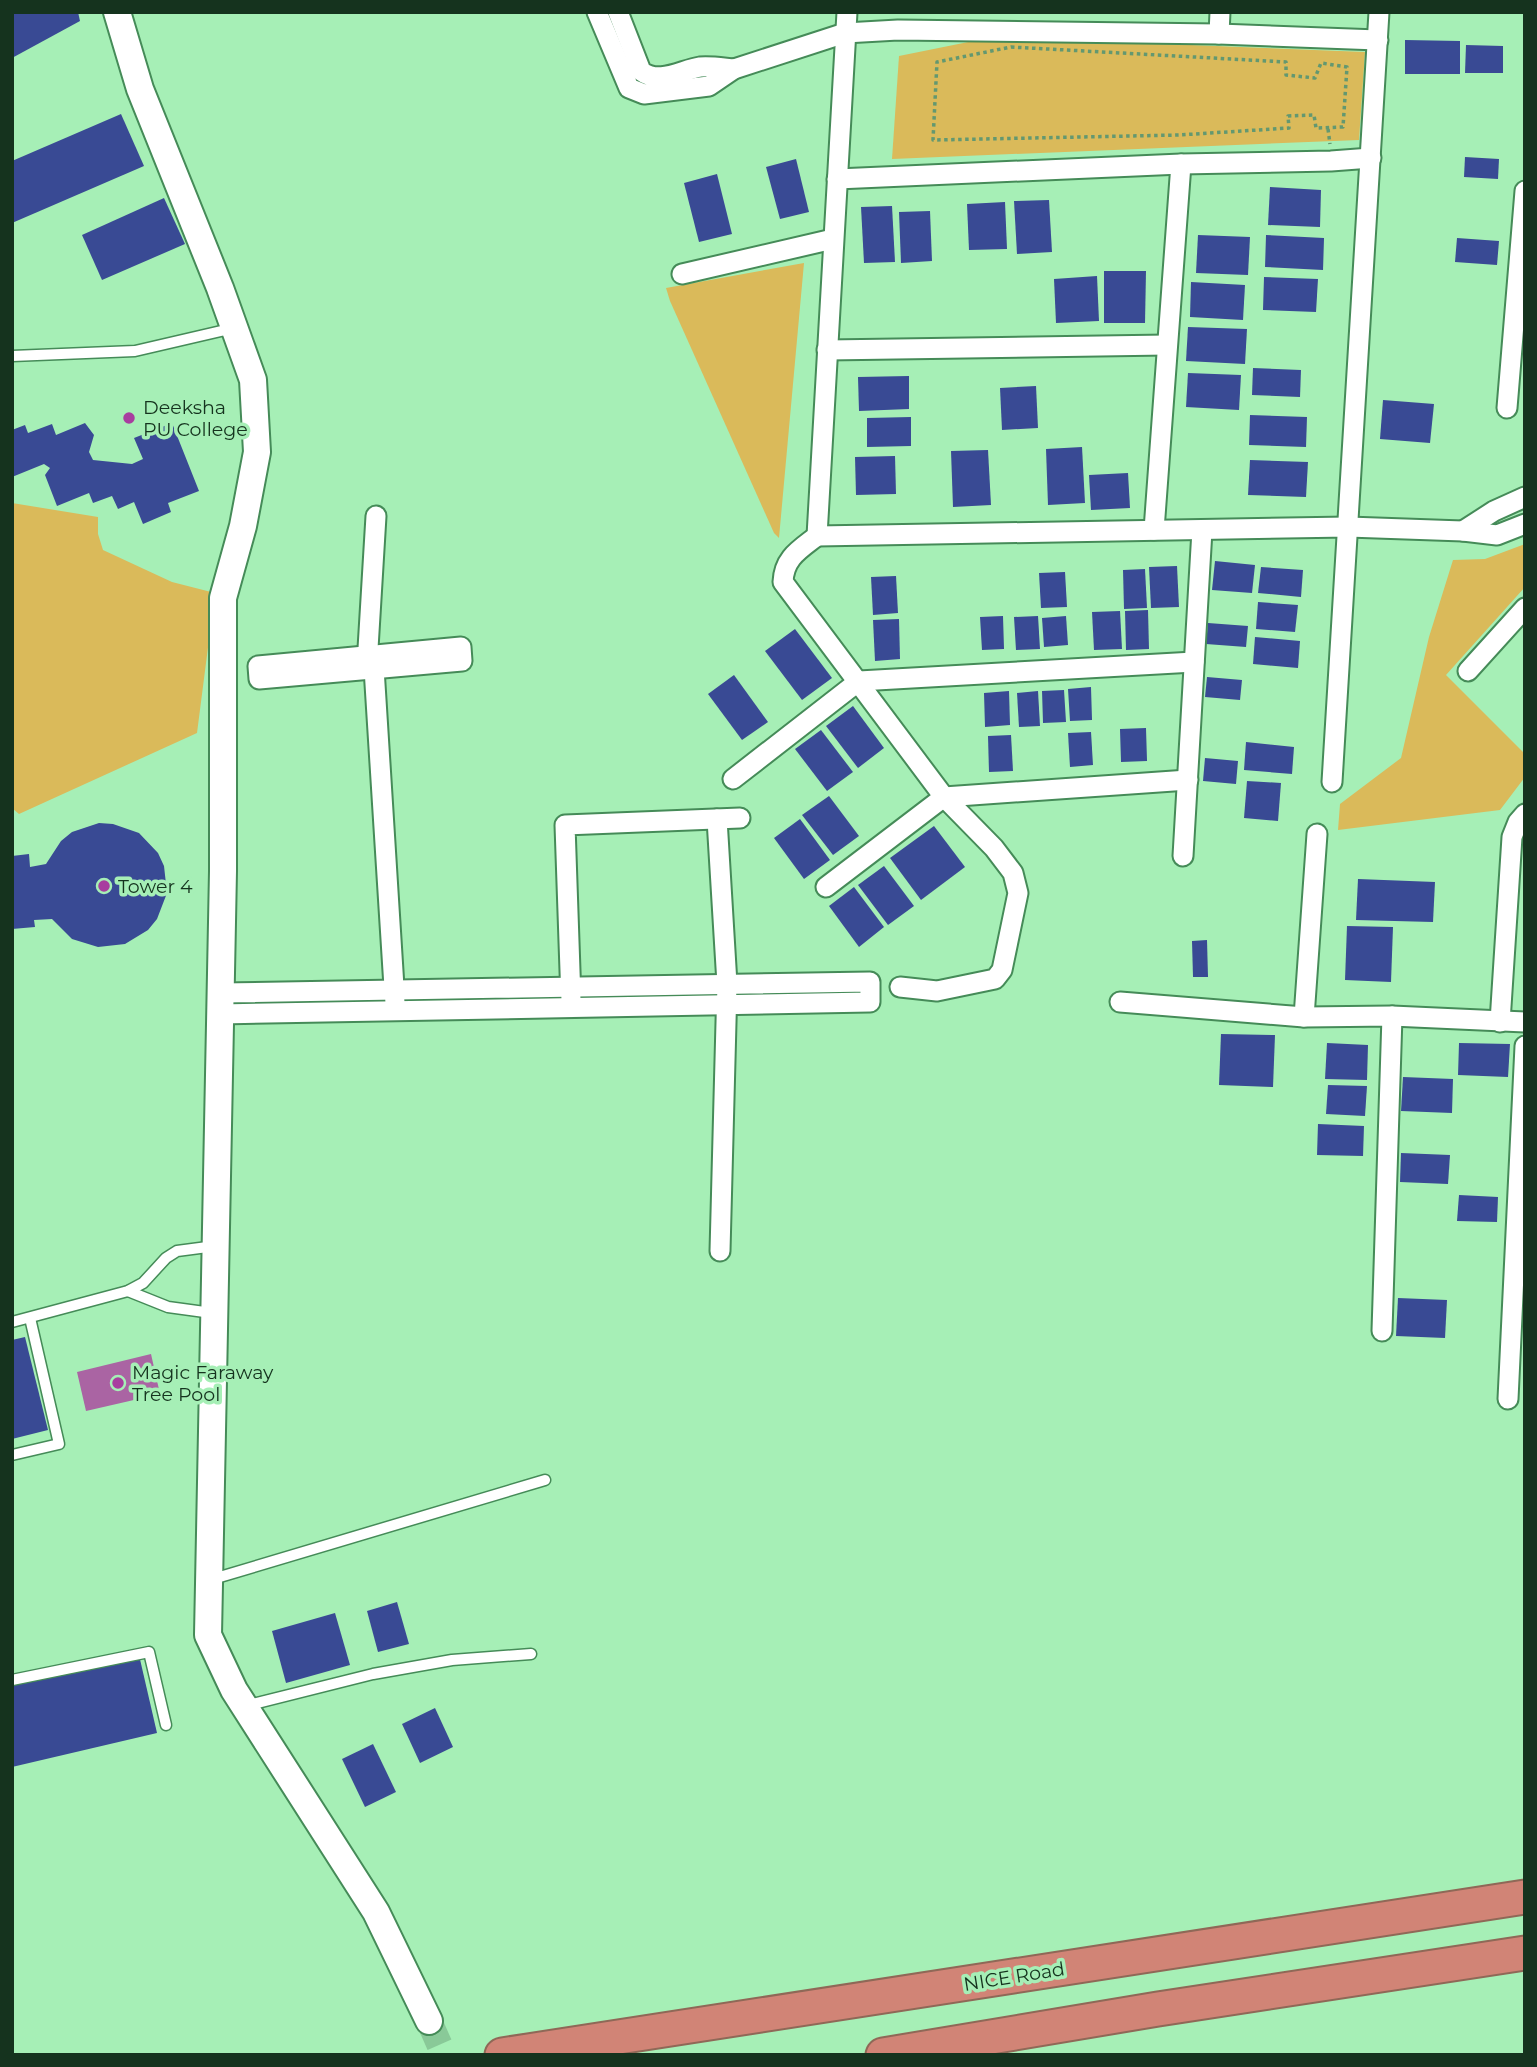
<svg xmlns="http://www.w3.org/2000/svg" width="1537" height="2067" viewBox="0 0 1537 2067" font-family="Montserrat,sans-serif">
	<style>
		.green { fill: #daba5a }
		.water { fill: #aa64a3 }
		.building { fill: #394a94 }
		.lines { fill: none; stroke-linecap: round; stroke-linejoin: round }
		.secondary-tunnel { stroke: #89c998; stroke-width: 26; stroke-dasharray: 26 13; stroke-linecap: butt }
		.lane-casing { stroke: #458b58; stroke-width: 13 }
		.street-casing { stroke: #458b58; stroke-width: 23 }
		.secondary-casing { stroke: #458b58; stroke-width: 30 }
		.highway-casing { stroke: #8f6857; stroke-width: 37 }
		.path { stroke: #639870; stroke-width: 3.5; stroke-dasharray: 3.5 3.5; stroke-linecap: butt }
		.lane { stroke: #fff; stroke-width: 10 }
		.street { stroke: #fff; stroke-width: 19 }
		.secondary { stroke: #fff; stroke-width: 26 }
		.highway { stroke: #d18476; stroke-width: 33 }
		.poi-dot { fill: #a83e9f; stroke: #a6efb6; stroke-width: 2.5 }
		.labels { text-anchor: middle; stroke-width: 7; stroke-linejoin: round; paint-order: stroke }
		.poi-label { font-size: 19px; fill: #15331e; stroke: #a6efb6; text-anchor: start }
		.street-label { font-size: 19px; fill: #15331e; stroke: #a6efb6 }
	</style>
	<rect width="100%" height="100%" fill="#a6efb6"/>
	<g class="green">
		<path d="M993,37L1365,52L1359,140L892,159L899,56Z"/>
		<path d="M804,263L779,538L774,533L670,301L666,288Z"/>
		<path d="M12,503L98,517V534L103,550L172,582L215,593L197,733L19,814L12,808Z"/>
		<path d="M1525,544V587L1446,675L1525,754V777L1500,810L1338,830L1340,804L1401,758L1429,637L1453,560L1485,559Z"/>
	</g>
	<path class="water" d="M151,1354L160,1394L86,1411L77,1372Z"/>
	<g class="building">
		<path d="M12,12H78L80,21L12,58Z"/>
		<path d="M1405,40L1460,41V74H1405Z"/>
		<path d="M1466,45L1503,46V73H1465Z"/>
		<path d="M121,114L144,166L12,223V161Z"/>
		<path d="M1465,157L1499,159L1498,179L1464,177Z"/>
		<path d="M796,159L809,212L780,219L766,167Z"/>
		<path d="M717,174L732,234L699,242L684,183Z"/>
		<path d="M1270,187L1321,190L1320,227L1268,225Z"/>
		<path d="M164,198L185,244L102,280L82,235Z"/>
		<path d="M1049,200L1052,252L1017,254L1014,201Z"/>
		<path d="M1005,202L1007,249L969,250L967,204Z"/>
		<path d="M892,206L895,262L864,263L861,207Z"/>
		<path d="M930,211L932,261L901,263L899,212Z"/>
		<path d="M1198,235L1250,237L1248,275L1196,273Z"/>
		<path d="M1266,235L1324,238L1323,270L1265,267Z"/>
		<path d="M1457,238L1499,241L1497,265L1455,262Z"/>
		<path d="M1104,271H1146L1145,323H1104Z"/>
		<path d="M1097,276L1099,321L1056,323L1054,279Z"/>
		<path d="M1264,277L1318,279L1316,312L1263,310Z"/>
		<path d="M1191,282L1245,285L1243,320L1190,317Z"/>
		<path d="M1188,327L1247,329L1245,364L1186,361Z"/>
		<path d="M1253,368L1301,370L1300,397L1252,395Z"/>
		<path d="M1188,373L1241,375L1239,410L1186,407Z"/>
		<path d="M909,376V409L859,411L858,377Z"/>
		<path d="M1036,386L1038,428L1002,430L1000,388Z"/>
		<path d="M1383,400L1434,404L1430,443L1380,439Z"/>
		<path d="M1250,415L1307,417L1306,447L1249,445Z"/>
		<path d="M911,417V446L867,447V418Z"/>
		<path d="M85,423L94,435L89,452L93,460L132,464L143,459L134,438L172,423L199,491L168,503L171,512L143,524L134,502L118,509L112,496L93,503L89,493L57,506L45,475L50,468L44,464L12,477V430L25,425L28,433L52,424L56,435Z"/>
		<path d="M1082,447L1085,503L1048,505L1046,449Z"/>
		<path d="M988,450L991,505L953,507L951,451Z"/>
		<path d="M895,456L896,494L856,495L855,457Z"/>
		<path d="M1250,460L1308,462L1306,497L1248,495Z"/>
		<path d="M1128,473L1130,508L1091,510L1089,475Z"/>
		<path d="M1215,561L1255,565L1252,593L1212,590Z"/>
		<path d="M1177,566L1179,607L1151,608L1149,567Z"/>
		<path d="M1261,567L1303,570L1301,597L1258,593Z"/>
		<path d="M1145,569L1147,608L1124,609L1123,570Z"/>
		<path d="M1065,572L1067,607L1041,608L1039,573Z"/>
		<path d="M896,576L898,613L873,615L871,577Z"/>
		<path d="M1258,602L1298,605L1295,632L1256,629Z"/>
		<path d="M1148,610L1149,649L1126,650L1125,611Z"/>
		<path d="M1120,611L1122,649L1094,650L1092,612Z"/>
		<path d="M1003,616L1004,649L982,650L980,617Z"/>
		<path d="M1038,616L1040,649L1016,650L1014,617Z"/>
		<path d="M1066,616L1068,645L1044,647L1042,618Z"/>
		<path d="M899,619L900,659L875,661L873,620Z"/>
		<path d="M1208,623L1248,626L1246,647L1206,644Z"/>
		<path d="M795,629L832,678L802,700L765,651Z"/>
		<path d="M1255,637L1300,641L1298,668L1253,664Z"/>
		<path d="M734,675L768,722L742,740L708,694Z"/>
		<path d="M1207,677L1242,680L1240,700L1205,697Z"/>
		<path d="M1091,687L1092,720L1070,721L1068,689Z"/>
		<path d="M1064,690L1066,722L1043,723L1042,691Z"/>
		<path d="M1009,691L1010,725L985,727L984,693Z"/>
		<path d="M1038,691L1040,726L1019,727L1017,693Z"/>
		<path d="M853,706L884,748L858,768L826,726Z"/>
		<path d="M1146,728L1147,761L1121,762L1120,729Z"/>
		<path d="M821,730L853,772L827,791L795,749Z"/>
		<path d="M1091,732L1093,765L1070,767L1068,733Z"/>
		<path d="M1011,735L1013,771L989,772L988,736Z"/>
		<path d="M1246,742L1294,747L1292,774L1244,770Z"/>
		<path d="M1205,758L1238,761L1236,784L1203,781Z"/>
		<path d="M1247,781L1281,783L1278,821L1244,818Z"/>
		<path d="M829,796L859,836L833,855L802,815Z"/>
		<path d="M800,819L830,860L804,879L774,838Z"/>
		<path d="M99,823L113,824L139,833L158,853L164,866L167,893L157,919L148,930L125,944L98,947L72,939L52,919L34,920L35,927L12,929V856L29,854L30,867L46,864L61,841L72,832Z"/>
		<path d="M934,826L965,867L921,900L890,858Z"/>
		<path d="M884,866L914,906L888,925L858,885Z"/>
		<path d="M1358,879L1435,882L1433,922L1356,920Z"/>
		<path d="M854,887L884,927L859,947L829,906Z"/>
		<path d="M1347,926L1393,927L1391,982L1345,980Z"/>
		<path d="M1207,940L1208,977H1193L1192,941Z"/>
		<path d="M1221,1034L1275,1035L1273,1087L1219,1085Z"/>
		<path d="M1327,1043L1368,1045L1367,1080L1325,1079Z"/>
		<path d="M1459,1043L1510,1044L1508,1077L1458,1075Z"/>
		<path d="M1403,1077L1453,1079L1452,1113L1401,1111Z"/>
		<path d="M1328,1085L1367,1086L1365,1116L1326,1114Z"/>
		<path d="M1318,1124L1364,1126L1363,1156L1317,1155Z"/>
		<path d="M1401,1153L1450,1155L1448,1184L1400,1182Z"/>
		<path d="M1459,1195L1498,1197L1497,1222L1457,1221Z"/>
		<path d="M1398,1298L1447,1300L1445,1338L1396,1336Z"/>
		<path d="M25,1337L48,1430L12,1439V1340Z"/>
		<path d="M397,1602L409,1644L378,1652L367,1611Z"/>
		<path d="M335,1613L350,1665L286,1683L272,1631Z"/>
		<path d="M139,1655L157,1733L12,1767V1685Z"/>
		<path d="M435,1708L453,1747L420,1763L402,1724Z"/>
		<path d="M373,1744L396,1792L365,1807L342,1759Z"/>
	</g>
	<g class="lines">
		<path class="secondary-tunnel" d="M429,2021L444,2055"/>
		<defs>
			<g id="lane">
				<path d="M12,356L135,351L234,328"/>
				<path d="M128,1291L168,1307L212,1313"/>
				<path d="M12,1322L128,1291L143,1283L166,1258L177,1251L215,1246"/>
				<path d="M12,1455L59,1444L30,1318"/>
				<path d="M213,1579L545,1480"/>
				<path d="M12,1680L149,1652L166,1725"/>
				<path d="M245,1706L373,1674L452,1660L531,1654"/>
			</g>
			<g id="street">
				<path d="M597,12L629,88L644,94L709,86L734,69L845,33L898,30L1219,34L1378,40"/>
				<path d="M618,12L641,71C659,85 681,70 700,67C711,66 723,68 734,69"/>
				<path d="M847,12L817,536L1348,527L1463,531L1497,535L1525,524"/>
				<path d="M1219,34L1220,12"/>
				<path d="M837,179L1181,164L1331,161L1371,158"/>
				<path d="M682,274L833,239"/>
				<path d="M827,350L1167,345"/>
				<path d="M1507,408L1525,191"/>
				<path d="M1154,530L1181,164"/>
				<path d="M1463,531L1494,511L1525,497"/>
				<path d="M817,536C799,550 784,558 783,582L944,797L994,848L1013,873L1018,893L1002,970L995,979L937,991L900,987"/>
				<path d="M461,647L462,661L259,679L258,666Z"/>
				<path d="M367,665L376,516"/>
				<path d="M374,668L395,1003"/>
				<path d="M1468,671L1525,608"/>
				<path d="M733,779L859,681L1194,662"/>
				<path d="M1332,782L1379,12"/>
				<path d="M717,819L727,984L720,1251"/>
				<path d="M1183,856L1202,530"/>
				<path d="M826,887L944,797L1188,780"/>
				<path d="M571,1000L565,825L740,818"/>
				<path d="M1120,1002L1304,1017L1392,1016L1525,1022"/>
				<path d="M220,1014L870,1002V982L221,993"/>
				<path d="M1304,1017L1317,834"/>
				<path d="M1500,1022L1512,837L1518,822L1525,814"/>
				<path d="M1382,1331L1392,1016"/>
				<path d="M1508,1399L1525,1046"/>
			</g>
			<path id="secondary" d="M117,12L140,89L220,288L253,380L257,452L243,526L223,598V871L208,1635L234,1690L376,1912L429,2021"/>
			<g id="highway">
				<path d="M502,2055L1525,1897"/>
				<path d="M883,2055L1158,2009L1525,1953"/>
			</g>
		</defs>
		<use href="#lane" class="lane-casing"/>
		<use href="#street" class="street-casing"/>
		<use href="#secondary" class="secondary-casing"/>
		<use href="#highway" class="highway-casing"/>
		<g class="path">
			<path d="M1011,47L1286,62V75L1315,78L1321,63L1347,67L1343,127L1316,128L1314,115L1288,116L1289,128L1179,135L933,140L937,62Z"/>
			<path d="M1328,129L1330,144"/>
		</g>
		<use href="#lane" class="lane"/>
		<use href="#street" class="street"/>
		<use href="#secondary" class="secondary"/>
		<use href="#highway" class="highway"/>
	</g>
	<g class="poi-dot">
		<circle cx="129" cy="418" r="7"/>
		<circle cx="104" cy="886" r="7"/>
		<circle cx="118" cy="1383" r="7"/>
	</g>
	<g class="labels">
		<g class="poi-label">
			<text x="143" y="414">Deeksha<tspan x="143" dy="22">PU College</tspan></text>
			<text x="118" y="893">Tower 4</text>
			<text x="132" y="1379">Magic Faraway<tspan x="132" dy="22">Tree Pool</tspan></text>
		</g>
		<g class="street-label">
			<text transform="translate(1014 1976) rotate(-9)" y="7">NICE Road</text>
		</g>
	</g>
	<rect width="1537" height="2067" fill="none" stroke="#15331e" stroke-width="28"/>
</svg>
